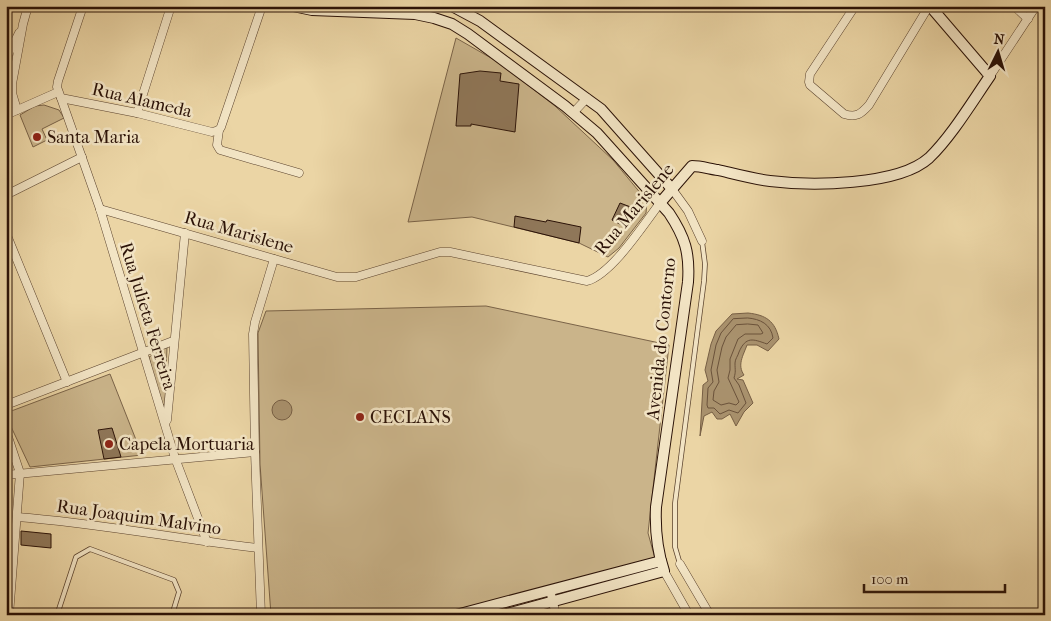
<svg xmlns="http://www.w3.org/2000/svg" width="1051" height="621" viewBox="0 0 1051 621" font-family="'IM FELL French Canon',serif">
	<style>
		.green { fill: #cab48a; stroke: #7a6348 }
		.water { fill: #aa936f; stroke: #775f45 }
		.lines { fill: none; stroke-linecap: round; stroke-linejoin: round }
		.shore { stroke: #6a523b; stroke-width: 1 }
		.building { fill: #8f7759; stroke: #2b1207 }
		.lane-casing { stroke: #5b432e; stroke-width: 5.5 }
		.street-casing { stroke: #5b432e; stroke-width: 9 }
		.secondary-casing { stroke: #2b1207; stroke-width: 12 }
		.lane { stroke: #f2e4c4; stroke-width: 4 }
		.street { stroke: #f2e4c4; stroke-width: 8 }
		.secondary { stroke: #f2e4c4; stroke-width: 10 }
		.poi-dot { fill: #8f2418; stroke: #f2e4c4; stroke-width: 2 }
		.labels { text-anchor: middle; stroke-width: 5; stroke-linejoin: round; paint-order: stroke }
		.street-label { font-size: 18px; fill: #2b1207; stroke: #f2e4c4 }
		.poi-label { font-size: 18px; fill: #2b1207; stroke: #f2e4c4; text-anchor: start }
	</style>
	<rect width="100%" height="100%" fill="#ebd5a5"/>
	<filter id="stains"><feTurbulence type="fractalNoise" baseFrequency=".004" numOctaves="4"/><feColorMatrix values="0 0 0 0 .2 0 0 0 0 .09 0 0 0 0 .02 0 0 0 .5 -.17"/></filter>
	<radialGradient id="worn" r=".72"><stop offset=".6" stop-color="#630" stop-opacity="0"/><stop offset="1" stop-color="#630" stop-opacity=".3"/></radialGradient>
	<g class="green">
		<path d="M456,38L498,62L555,106L613,160L647,201L646,213L619,248L608,257L579,243L472,217L408,222Z"/>
		<path d="M44,105L59,110L64,118L42,129L47,140L33,147L20,115L35,106Z"/>
		<path d="M486,306L669,345L648,533L656,562L443,615H271L260,464L258,333L266,311Z"/>
		<path d="M167,347L165,405L160,404L149,357Z"/>
		<path d="M110,374L142,455L30,467L6,416V413Z"/>
	</g>
	<g class="water">
		<path d="M748,313C766,315 775,321 779,339L768,351L757,345H747C743,356 737,365 744,375L737,379L743,380L753,403L744,412L736,426L730,414L722,419H717L712,412L704,416L700,436L703,385L708,381L705,370L711,344L716,331L732,314Z"/>
		<circle cx="282" cy="410" r="10"/>
	</g>
	<g class="lines">
		<g class="shore">
			<path d="M748,318C760,319 771,324 773,338L767,344C753,339 746,336 739,352C738,356 735,359 735,363C735,371 736,371 734,378L739,385L746,403L738,413L729,410L720,414L714,408H708L707,405L708,388L713,382L711,370L716,345L721,333L733,319Z"/>
			<path d="M748,324L758,325L763,333L761,334H745L738,339L730,359V370L728,378L739,402L736,405L729,403L721,405L713,400L714,391L719,382L717,370L722,347L726,337L736,325Z"/>
		</g>
	</g>
	<g class="building">
		<path d="M480,71L501,73L500,81L519,84L515,132L471,124V126H456L460,74Z"/>
		<path d="M620,203L636,209L628,228L612,220Z"/>
		<path d="M515,216L546,222L547,220L581,227L579,243L514,227Z"/>
		<path d="M112,428L121,457L104,459L98,430Z"/>
		<path d="M21,531L51,534V548L21,545Z"/>
	</g>
	<g class="lines">
		<defs>
			<g id="lane">
				<path d="M680,564L675,547V503L704,281L705,264L702,241"/>
				<path d="M57,615L76,557L90,549L174,580L179,592L172,615"/>
			</g>
			<g id="street">
				<path d="M83,6L58,81L57,87L61,98L137,113L212,132L219,130L221,127L262,6"/>
				<path d="M855,6L810,74L809,82L810,85L844,114C856,118 861,114 869,105L929,6"/>
				<path d="M1014,6L1028,19"/>
				<path d="M6,59L19,33"/>
				<path d="M990,76L1036,6"/>
				<path d="M61,98L100,209L175,458L207,542"/>
				<path d="M17,110L12,93V84L23,24L28,6"/>
				<path d="M137,113L171,6"/>
				<path d="M573,113L587,98"/>
				<path d="M6,115L58,92"/>
				<path d="M219,130L217,145L220,150L299,173"/>
				<path d="M672,189L688,211L702,241"/>
				<path d="M6,195L82,157"/>
				<path d="M100,209L337,277H356L440,252H450L587,281C612,274 644,224 660,203"/>
				<path d="M6,233L67,382"/>
				<path d="M6,405L173,341"/>
				<path d="M167,420L185,233"/>
				<path d="M6,431L20,473L9,615"/>
				<path d="M6,475L255,452"/>
				<path d="M17,517C98,523 177,539 258,548"/>
				<path d="M680,564L710,615"/>
				<path d="M664,571L689,615"/>
				<path d="M550,590L556,615"/>
				<path d="M261,615L255,452L253,334L255,322L274,259"/>
			</g>
			<g id="secondary">
				<path d="M293,6L312,10L415,14L434,18L452,24L468,34L565,106L597,133L669,213C685,237 690,253 688,282L656,507C655,529 657,550 664,571L503,615"/>
				<path d="M452,6L480,21L601,109L672,189"/>
				<path d="M660,203L692,166C701,166 710,169 718,170C735,174 753,179 770,181C810,186 898,186 929,158C951,137 972,102 990,76L930,6"/>
				<path d="M456,615L661,561"/>
			</g>
		</defs>
		<use href="#lane" class="lane-casing"/>
		<use href="#street" class="street-casing"/>
		<use href="#secondary" class="secondary-casing"/>
		<use href="#lane" class="lane"/>
		<use href="#street" class="street"/>
		<use href="#secondary" class="secondary"/>
	</g>
	<g class="poi-dot">
		<circle cx="37" cy="137" r="5"/>
		<circle cx="360" cy="417" r="5"/>
		<circle cx="109" cy="444" r="5"/>
	</g>
	<g class="labels">
		<g class="street-label">
			<text transform="translate(142 100) rotate(13)" y="6">Rua Alameda</text>
			<text transform="translate(634 209) rotate(-50)" y="6">Rua Marislene</text>
			<text transform="translate(239 232) rotate(16)" y="6">Rua Marislene</text>
			<text transform="translate(148 316) rotate(73)" y="6">Rua Julieta Ferreira</text>
			<text transform="translate(661 339) rotate(-84)" y="6">Avenida do Contorno</text>
			<text transform="translate(139 517) rotate(8)" y="6">Rua Joaquim Malvino</text>
		</g>
		<g class="poi-label">
			<text x="47" y="143">Santa Maria</text>
			<text x="370" y="423">CECLANS</text>
			<text x="119" y="450">Capela Mortuaria</text>
		</g>
	</g>
	<rect width="1051" height="621" fill="none" stroke="#ebd5a5" stroke-width="25"/>
	<rect x="8" y="8" width="1036" height="606" fill="none" stroke="#2b1207" stroke-width="2.5"/>
	<rect x="12" y="12" width="1026" height="596" fill="none" stroke="#2b1207"/>
	<g transform="translate(998 52) rotate(5)" stroke="#f2e4c4" stroke-width="4" paint-order="stroke">
	<path d="M0-4L9 19L0 12L-9 19Z" fill="#2b1207"/>
	<text y="-8" font-size="14" font-weight="bold" text-anchor="middle" fill="#2b1207">N</text>
	</g>
	<path d="M864 584v8h141v-8" fill="none" stroke="#2b1207" stroke-width="2.5"/>
	<text x="871" y="584" font-size="15" fill="#2b1207" stroke="#f2e4c4" stroke-width="4" paint-order="stroke">100 m</text>
	<rect width="100%" height="100%" filter="url(#stains)"/>
	<rect width="100%" height="100%" fill="url(#worn)"/>
</svg>
